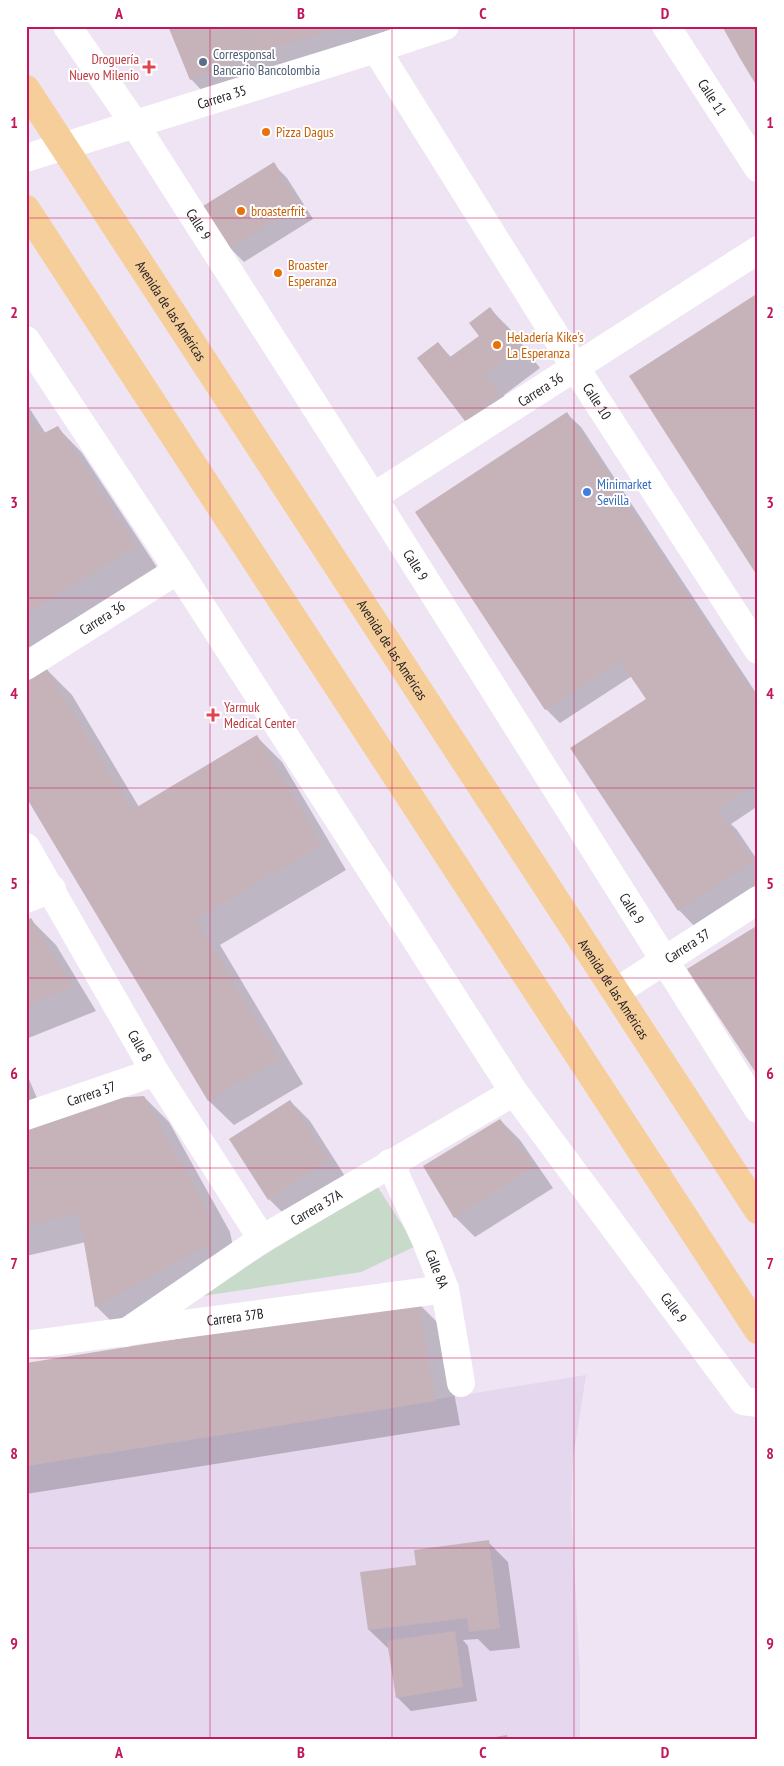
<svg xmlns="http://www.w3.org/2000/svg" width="784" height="1766" viewBox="0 0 784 1766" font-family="'PT Sans Narrow',sans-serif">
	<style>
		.built { fill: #e5d7ed }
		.green { fill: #c8dbca }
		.shadow { fill: #0003 }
		.building { fill: #c6b3b9 }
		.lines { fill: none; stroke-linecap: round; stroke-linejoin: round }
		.minor { stroke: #fff; stroke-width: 28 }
		.major { stroke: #f6ce9a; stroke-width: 28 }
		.grid { fill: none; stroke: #c2185b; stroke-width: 1; stroke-opacity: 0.55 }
		.service-dot { fill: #5c6f8a; stroke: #fff; stroke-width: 2 }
		.health-dot { fill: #e0444e; stroke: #fff; stroke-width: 2 }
		.food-dot { fill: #e8710a; stroke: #fff; stroke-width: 2 }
		.shop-dot { fill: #3f7fe0; stroke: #fff; stroke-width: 2 }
		.labels { text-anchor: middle; stroke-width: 4; stroke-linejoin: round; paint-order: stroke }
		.service-label { font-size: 14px; fill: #4e5e75; stroke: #fff; text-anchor: start }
		.health-label { font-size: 14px; fill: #be3a42; stroke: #fff; text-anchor: end }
		.street-label { font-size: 14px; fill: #242126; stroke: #fff }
		.food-label { font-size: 14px; fill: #c56008; stroke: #fff; text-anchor: start }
		.shop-label { font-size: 14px; fill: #366cbe; stroke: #fff; text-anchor: start }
		.neatline { fill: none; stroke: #c2185b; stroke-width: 2 }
		.grid-label { font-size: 16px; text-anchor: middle; font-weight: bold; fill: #c2185b }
	</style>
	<rect width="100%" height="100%" fill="#eee4f4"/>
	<path class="built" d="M586,1375L573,1458L571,1506L580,1674V1740H26V1466Z"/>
	<path class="green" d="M377,1186L416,1246L361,1272L196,1297Z"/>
	<g class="shadow">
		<path d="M169,26H389L390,30L270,67L204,93L191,79Z"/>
		<path d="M273,164L287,178L313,219L244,262L230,248Z"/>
		<path d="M490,309L510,329L540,368L504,395L519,415L486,440L466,420L418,358L438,344L452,358L480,336Z"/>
		<path d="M26,403L46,434L58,428L82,453L160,572L26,655Z"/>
		<path d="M567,414L581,427L758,696V806L731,824L737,830L758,861V892L698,930L679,910L647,699L632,676L560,723L546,709Z"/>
		<path d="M47,670L72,695L139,807L257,737L282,762L346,870L220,945L303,1084L234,1125L209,1101L26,794Z"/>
		<path d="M31,920L56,945L96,1011L26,1039V921Z"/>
		<path d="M26,1072L42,1110L26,1116Z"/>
		<path d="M144,1097L169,1122L230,1232L237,1266L121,1331L96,1306L86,1242L26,1256V1129Z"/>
		<path d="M290,1101L310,1121L348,1181L289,1219L269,1199Z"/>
		<path d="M500,1120L520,1140L553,1188L475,1237L455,1217Z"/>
		<path d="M417,1302L442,1327L460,1425L26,1494V1364Z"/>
		<path d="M488,1542L508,1562L520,1648L490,1651L478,1639L463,1640L468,1646L477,1701L411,1711L397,1697L390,1650L369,1630L418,1566Z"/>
	</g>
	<g class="building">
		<path d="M168,26H245L255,51L248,26L343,27L256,53L190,80Z"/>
		<path d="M722,26H758V88L741,60Z"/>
		<path d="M274,162L300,205L229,249L203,206Z"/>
		<path d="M758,293V577L629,376Z"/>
		<path d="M490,307L521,348L485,375L500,395L465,421L417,358L438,342L450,357L479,336L469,323Z"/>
		<path d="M567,412L758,702V783L718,809L753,862L678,911L570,748L646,699L620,661L545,710L415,512Z"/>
		<path d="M26,413L40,435L58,426L136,546L26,615Z"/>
		<path d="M47,669L132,810L257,735L322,845L196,919L279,1059L208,1101L26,797V681Z"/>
		<path d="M31,918L72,987L26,1005V920Z"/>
		<path d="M758,925V1076L687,969Z"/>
		<path d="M144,1096L205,1206L213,1242L95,1307L79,1213L26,1226V1127L115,1098Z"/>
		<path d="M290,1100L329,1160L268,1200L229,1139Z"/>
		<path d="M500,1119L534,1167L454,1218L423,1166Z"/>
		<path d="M418,1301L436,1401L26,1466V1363Z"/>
		<path d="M489,1540L500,1628L469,1632L467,1618L368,1630L360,1572L416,1565L414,1550Z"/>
		<path d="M455,1631L463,1687L396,1698L387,1641Z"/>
		<path d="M507,1735L508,1740H484V1739Z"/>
	</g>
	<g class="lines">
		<g class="minor">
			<path id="s1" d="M67,26L134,123L373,497L758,1109"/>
			<path id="s2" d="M666,26L758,168"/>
			<path id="s3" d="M376,49L575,367L758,650"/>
			<path id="s4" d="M26,158L376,49L445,26"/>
			<path id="s5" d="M26,340L178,570L514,1092L743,1401L758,1403"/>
			<path id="s6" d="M373,497L758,250"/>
			<path id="s7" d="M26,666L178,570"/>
			<path id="s8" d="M26,847L155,1072L262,1239"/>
			<path d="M26,899L52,889"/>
			<path id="s9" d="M616,992L758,900"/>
			<path id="s10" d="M26,1116L155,1072"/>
			<path id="s11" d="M390,1163L426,1241L445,1289L461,1383"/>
			<path id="s12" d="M125,1333L262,1239L514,1092"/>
			<path id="s13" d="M26,1345L445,1289"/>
		</g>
		<g class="major">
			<path id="s14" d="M26,89L758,1210"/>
			<path d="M26,209L758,1330"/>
		</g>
	</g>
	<path class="grid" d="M210,26V1740M392,26V1740M574,26V1740M26,218H758M26,408H758M26,598H758M26,788H758M26,978H758M26,1168H758M26,1358H758M26,1548H758"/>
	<circle class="service-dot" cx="203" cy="62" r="5"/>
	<g class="health-dot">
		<path d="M146.5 59.5h5v5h5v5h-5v5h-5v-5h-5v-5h5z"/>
		<path d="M210.5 707.5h5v5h5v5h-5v5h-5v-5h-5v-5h5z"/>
	</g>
	<g class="food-dot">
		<circle cx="266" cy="132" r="5"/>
		<circle cx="241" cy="211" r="5"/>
		<circle cx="278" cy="273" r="5"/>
		<circle cx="497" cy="345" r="5"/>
	</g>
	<circle class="shop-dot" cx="587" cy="492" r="5"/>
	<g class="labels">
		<g class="service-label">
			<text x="213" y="59">Corresponsal<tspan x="213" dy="16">Bancario Bancolombia</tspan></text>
		</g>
		<g class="health-label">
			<text x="139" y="64">Droguería<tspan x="139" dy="16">Nuevo Milenio</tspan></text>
			<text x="224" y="712" text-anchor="start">Yarmuk<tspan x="224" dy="16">Medical Center</tspan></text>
		</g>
		<g class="street-label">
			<text dy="5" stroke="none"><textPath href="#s4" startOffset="205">Carrera 35</textPath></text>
			<text dy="5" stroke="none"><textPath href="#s2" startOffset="85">Calle 11</textPath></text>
			<text dy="5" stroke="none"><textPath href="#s1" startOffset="238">Calle 9</textPath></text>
			<text dy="5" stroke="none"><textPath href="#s14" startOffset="265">Avenida de las Américas</textPath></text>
			<text dy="5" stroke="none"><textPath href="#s6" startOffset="199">Carrera 36</textPath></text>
			<text dy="5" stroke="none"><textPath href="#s3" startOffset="416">Calle 10</textPath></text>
			<text dy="5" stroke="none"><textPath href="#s1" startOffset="642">Calle 9</textPath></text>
			<text dy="5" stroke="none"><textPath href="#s7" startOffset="90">Carrera 36</textPath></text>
			<text dy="5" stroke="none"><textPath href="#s14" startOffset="670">Avenida de las Américas</textPath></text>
			<text dy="5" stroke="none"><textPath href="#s1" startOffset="1048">Calle 9</textPath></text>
			<text dy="5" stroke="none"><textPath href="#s9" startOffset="85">Carrera 37</textPath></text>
			<text dy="5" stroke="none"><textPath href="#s14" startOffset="1075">Avenida de las Américas</textPath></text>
			<text dy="5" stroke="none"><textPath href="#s8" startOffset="229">Calle 8</textPath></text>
			<text dy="5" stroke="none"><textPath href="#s10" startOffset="69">Carrera 37</textPath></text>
			<text dy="5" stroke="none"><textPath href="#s12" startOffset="229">Carrera 37A</textPath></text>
			<text dy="5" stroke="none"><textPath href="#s11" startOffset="116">Calle 8A</textPath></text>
			<text dy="5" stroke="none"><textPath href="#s5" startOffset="1165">Calle 9</textPath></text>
			<text dy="5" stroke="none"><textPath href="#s13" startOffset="211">Carrera 37B</textPath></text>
		</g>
		<g class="food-label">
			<text x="276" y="137">Pizza Dagus</text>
			<text x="251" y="216">broasterfrit</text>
			<text x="288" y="270">Broaster<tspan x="288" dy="16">Esperanza</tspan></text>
			<text x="507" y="342">Heladería Kike's<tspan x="507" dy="16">La Esperanza</tspan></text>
		</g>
		<g class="shop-label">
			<text x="597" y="489">Minimarket<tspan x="597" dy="16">Sevilla</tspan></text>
		</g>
	</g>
	<rect width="784" height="1766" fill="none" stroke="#ffffff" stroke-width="55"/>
	<rect x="28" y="28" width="728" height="1710" class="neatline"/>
	<g class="grid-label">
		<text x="119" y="19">A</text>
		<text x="301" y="19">B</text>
		<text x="483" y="19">C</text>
		<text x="665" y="19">D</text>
		<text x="14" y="128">1</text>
		<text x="770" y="128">1</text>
		<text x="14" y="318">2</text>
		<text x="770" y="318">2</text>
		<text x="14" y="508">3</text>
		<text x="770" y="508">3</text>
		<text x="14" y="699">4</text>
		<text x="770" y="699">4</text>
		<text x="14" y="889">5</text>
		<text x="770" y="889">5</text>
		<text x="14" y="1079">6</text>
		<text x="770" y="1079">6</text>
		<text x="14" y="1269">7</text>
		<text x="770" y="1269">7</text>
		<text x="14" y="1459">8</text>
		<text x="770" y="1459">8</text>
		<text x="14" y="1649">9</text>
		<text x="770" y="1649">9</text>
		<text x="119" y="1758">A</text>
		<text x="301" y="1758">B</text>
		<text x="483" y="1758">C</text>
		<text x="665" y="1758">D</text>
	</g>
</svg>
